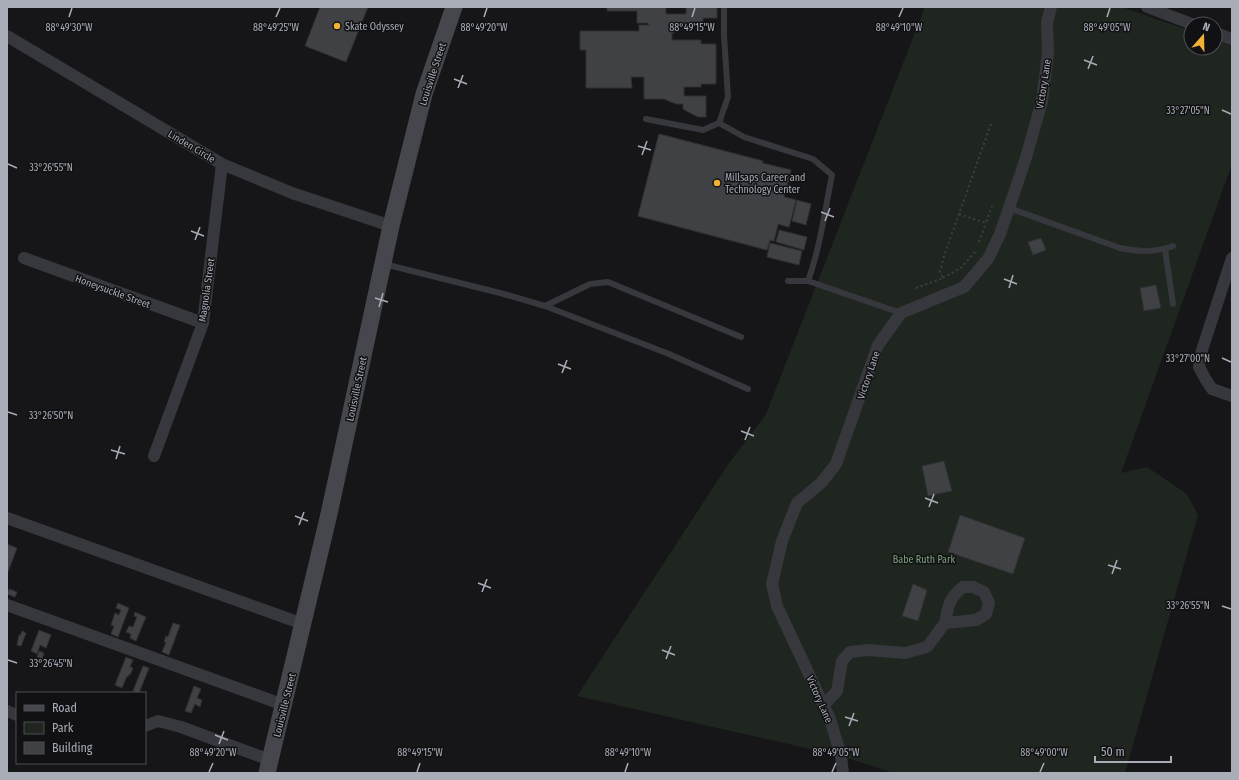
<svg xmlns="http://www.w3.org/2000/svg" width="1239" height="780" viewBox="0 0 1239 780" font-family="'Fira Sans Condensed',sans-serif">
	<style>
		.green { fill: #1e261f }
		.building { fill: #404145; stroke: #303034 }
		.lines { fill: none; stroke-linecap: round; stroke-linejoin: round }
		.path { stroke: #3d3f44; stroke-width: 2; stroke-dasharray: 2 3; stroke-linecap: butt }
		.service { stroke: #37383d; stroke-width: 6 }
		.minor { stroke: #37383d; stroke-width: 12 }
		.secondary { stroke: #45474d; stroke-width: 17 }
		.ticks { fill: none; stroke: #a8adb8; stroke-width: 1.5 }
		.poi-dot { fill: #f2b134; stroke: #111113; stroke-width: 1.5 }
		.labels { text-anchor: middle; stroke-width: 3; stroke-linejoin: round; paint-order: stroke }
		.poi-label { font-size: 10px; fill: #a8adb8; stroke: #111113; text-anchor: start }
		.street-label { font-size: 10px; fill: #a8adb8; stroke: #111113 }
		.park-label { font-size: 10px; fill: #7fa381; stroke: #111113 }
		.ticks-label { font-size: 10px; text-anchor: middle; fill: #a8adb8; stroke: #111113; stroke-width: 3; stroke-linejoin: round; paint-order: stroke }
	</style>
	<rect width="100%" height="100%" fill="#161618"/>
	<path class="green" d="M925,7H1122L1191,31V48H1215V40L1232,46V164L1121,473L1147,467L1187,494L1198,515L1125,773H894L841,756L577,696L729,463L766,414Z"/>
	<g class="building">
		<path d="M320,7H368L346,62L305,46Z"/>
		<path d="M607,7H666V14H686V7H717V18H703V26H674V33H672V40H701V44H716V84H701V87H684V96H706V117H698L692,114L683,109V104H676L664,99H644V77H631L632,88H586V50H580V31H639V25H649L648,23H637V11H607Z"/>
		<path d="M659,134L763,161L762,163L791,170L784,197L796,200L789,227L778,224L774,241L770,240L767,250L638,216Z"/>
		<path d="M659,134L763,161L762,163L791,170L784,197L796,200L789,227L778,224L774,241L770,240L767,250L638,216Z"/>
		<path d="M797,200L811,204L806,225L792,221Z"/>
		<path d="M779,230L807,237L804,250L776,242Z"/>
		<path d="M1041,238L1046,250L1033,255L1028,242Z"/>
		<path d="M770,243L802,251L799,265L767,257Z"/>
		<path d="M1156,285L1161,308L1144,311L1140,288Z"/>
		<path d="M944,461L952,491L928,496L922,466Z"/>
		<path d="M960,515L1025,538L1013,574L948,552Z"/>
		<path d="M7,544L17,548L8,572L7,571Z"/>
		<path d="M913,584L927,590L918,621L902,616Z"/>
		<path d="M9,589L17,592L15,597L7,594Z"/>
		<path d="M118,603L129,608L118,637L111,634L114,626L111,625L115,613L119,615L121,610L116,608Z"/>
		<path d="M135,612L146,617L136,641L130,638L131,634L126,632L129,626L133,627L137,617L134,616Z"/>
		<path d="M173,623L180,625L169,655L162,652L166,642H164L166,636L168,637Z"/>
		<path d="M39,630L51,635L46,648L40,645L37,654L31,651Z"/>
		<path d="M22,631L26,633L21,646L17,645L19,635L20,636Z"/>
		<path d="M39,651L44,653L42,659L37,657Z"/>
		<path d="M126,657L133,660L130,667L133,668L130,675L129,674L128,677L127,676L122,688L115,685Z"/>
		<path d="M143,666L149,668L139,693H138L133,691Z"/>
		<path d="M194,686L201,689L197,698L202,700L200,707L195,704L191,713L185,711Z"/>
	</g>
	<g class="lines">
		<g class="path">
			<path d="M959,214L986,223L992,206"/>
			<path d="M979,242L986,223"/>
			<path d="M943,278L961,268L975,252"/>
			<path d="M916,288L943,278L940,272L944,256L991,124"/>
		</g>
		<g class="service">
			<path d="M646,119L703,130L719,123L728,97L724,35V7"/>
			<path d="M719,123L744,137L813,159L832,175C825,210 820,248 808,281H788"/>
			<path d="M1009,208L1120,248C1138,252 1155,253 1173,246"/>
			<path d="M1165,249L1173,304"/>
			<path d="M384,264L504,294L545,306L669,354L748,389"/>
			<path d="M808,281L901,313"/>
			<path d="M545,306L590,284L608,282L741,337"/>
		</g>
		<g class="minor">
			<path d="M1147,7L1192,24"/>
			<path d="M1215,33L1232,39"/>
			<path d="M7,36L222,164L292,193L391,226"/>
			<path d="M24,258L203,323"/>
			<path d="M1232,258L1202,350L1199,367L1206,380L1212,389L1232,396"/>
			<path d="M154,456L203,323L222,164"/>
			<path d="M7,518L303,624"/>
			<path d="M7,605L284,705"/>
			<path d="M824,705L837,691L842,661L850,652L868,650L905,653L927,647L945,623L976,620L986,614L989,603L984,592L973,587H963C949,598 948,606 945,623"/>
			<path d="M7,711L17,715"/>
			<path d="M145,726L158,721L181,727L270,760"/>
			<path d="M843,773L841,756L830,719L777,606L772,584L782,541L797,503L821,483L836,464L878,345L901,313L964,287L988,259L1000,234L1025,161L1042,101L1048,53L1047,23L1051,7"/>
		</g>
		<path class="secondary" d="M267,773L329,514L391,226L424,94L454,7"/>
	</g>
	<path class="ticks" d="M69,17L72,8M276,17L280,8M484,17L487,8M692,17L695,8M899,17L903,8M1107,17L1110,8M1084,60L1097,65M1088,69L1093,56M454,79L467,84M458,88L463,75M1222,110L1231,114M638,146L651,150M642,155L647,141M8,164L17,168M821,212L834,217M825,221L830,208M191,231L204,236M195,240L200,227M1004,279L1017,284M1009,288L1013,275M375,298L388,302M379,307L383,293M1222,358L1231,362M558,364L571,369M562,373L567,360M8,412L17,415M741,431L754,436M745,440L750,427M111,450L125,454M116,459L120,446M925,498L938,503M929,507L934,494M295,516L308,521M299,525L304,512M1108,565L1121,569M1112,574L1117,560M478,583L491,588M482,592L487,579M1222,606L1231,609M662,650L675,655M666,659L671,646M8,660L17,663M845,717L858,721M849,726L854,713M215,735L228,740M219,744L224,731M209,772L213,763M417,772L420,763M625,772L628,763M832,772L836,763M1040,772L1044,763"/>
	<g class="poi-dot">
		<circle cx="337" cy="26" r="4"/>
		<circle cx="717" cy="183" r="4"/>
	</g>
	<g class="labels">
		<g class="poi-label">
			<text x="345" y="30">Skate Odyssey</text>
			<text x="725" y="181">Millsaps Career and<tspan x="725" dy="12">Technology Center</tspan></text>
		</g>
		<g class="street-label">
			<text transform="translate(432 74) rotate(-72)" y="4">Louisville Street</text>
			<text transform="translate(1043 84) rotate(-81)" y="4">Victory Lane</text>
			<text transform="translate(192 146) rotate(31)" y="4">Linden Circle</text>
			<text transform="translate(206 290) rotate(-82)" y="4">Magnolia Street</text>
			<text transform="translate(113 291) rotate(20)" y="4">Honeysuckle Street</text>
			<text transform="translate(868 375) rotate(-71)" y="4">Victory Lane</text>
			<text transform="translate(356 389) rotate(-78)" y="4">Louisville Street</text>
			<text transform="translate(820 699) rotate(66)" y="4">Victory Lane</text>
			<text transform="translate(284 705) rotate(-76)" y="4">Louisville Street</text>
		</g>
		<g class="park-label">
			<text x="924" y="563">Babe Ruth Park</text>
		</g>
	</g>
	<g class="ticks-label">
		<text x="276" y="31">88°49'25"W</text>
		<text x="484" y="31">88°49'20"W</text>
		<text x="899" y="31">88°49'10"W</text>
		<text x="1107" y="31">88°49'05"W</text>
		<text x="69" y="31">88°49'30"W</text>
		<text x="692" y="31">88°49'15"W</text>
		<text x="1188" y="114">33°27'05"N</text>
		<text x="51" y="171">33°26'55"N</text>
		<text x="1188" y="362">33°27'00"N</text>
		<text x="51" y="419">33°26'50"N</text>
		<text x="1188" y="609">33°26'55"N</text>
		<text x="51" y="667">33°26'45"N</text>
		<text x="213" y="756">88°49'20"W</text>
		<text x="420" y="756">88°49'15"W</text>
		<text x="628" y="756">88°49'10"W</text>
		<text x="836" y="756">88°49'05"W</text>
		<text x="1044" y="756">88°49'00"W</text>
	</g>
	<rect width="1239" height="780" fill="none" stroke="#a8adb8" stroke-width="16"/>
	<rect x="16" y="692" width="130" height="72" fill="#111113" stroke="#4d4f55"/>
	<rect x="24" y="705" width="20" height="6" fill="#45474d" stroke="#4d4f55"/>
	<text x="52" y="712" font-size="12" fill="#a8adb8">Road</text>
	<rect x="24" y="722" width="20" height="12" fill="#1e261f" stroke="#4d4f55"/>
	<text x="52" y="732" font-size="12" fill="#a8adb8">Park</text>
	<rect x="24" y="742" width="20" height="12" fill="#404145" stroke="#4d4f55"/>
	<text x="52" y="752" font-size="12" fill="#a8adb8">Building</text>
	<g transform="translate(1203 36) rotate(20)"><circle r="19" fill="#111113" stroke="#4d4f55"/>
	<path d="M0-3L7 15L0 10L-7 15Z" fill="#f2b134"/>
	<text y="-6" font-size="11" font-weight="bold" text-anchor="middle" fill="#a8adb8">N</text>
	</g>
	<path d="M1095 756v6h76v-6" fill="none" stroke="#a8adb8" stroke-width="2"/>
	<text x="1101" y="756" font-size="12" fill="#a8adb8" stroke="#111113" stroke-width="3" paint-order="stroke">50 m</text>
</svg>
